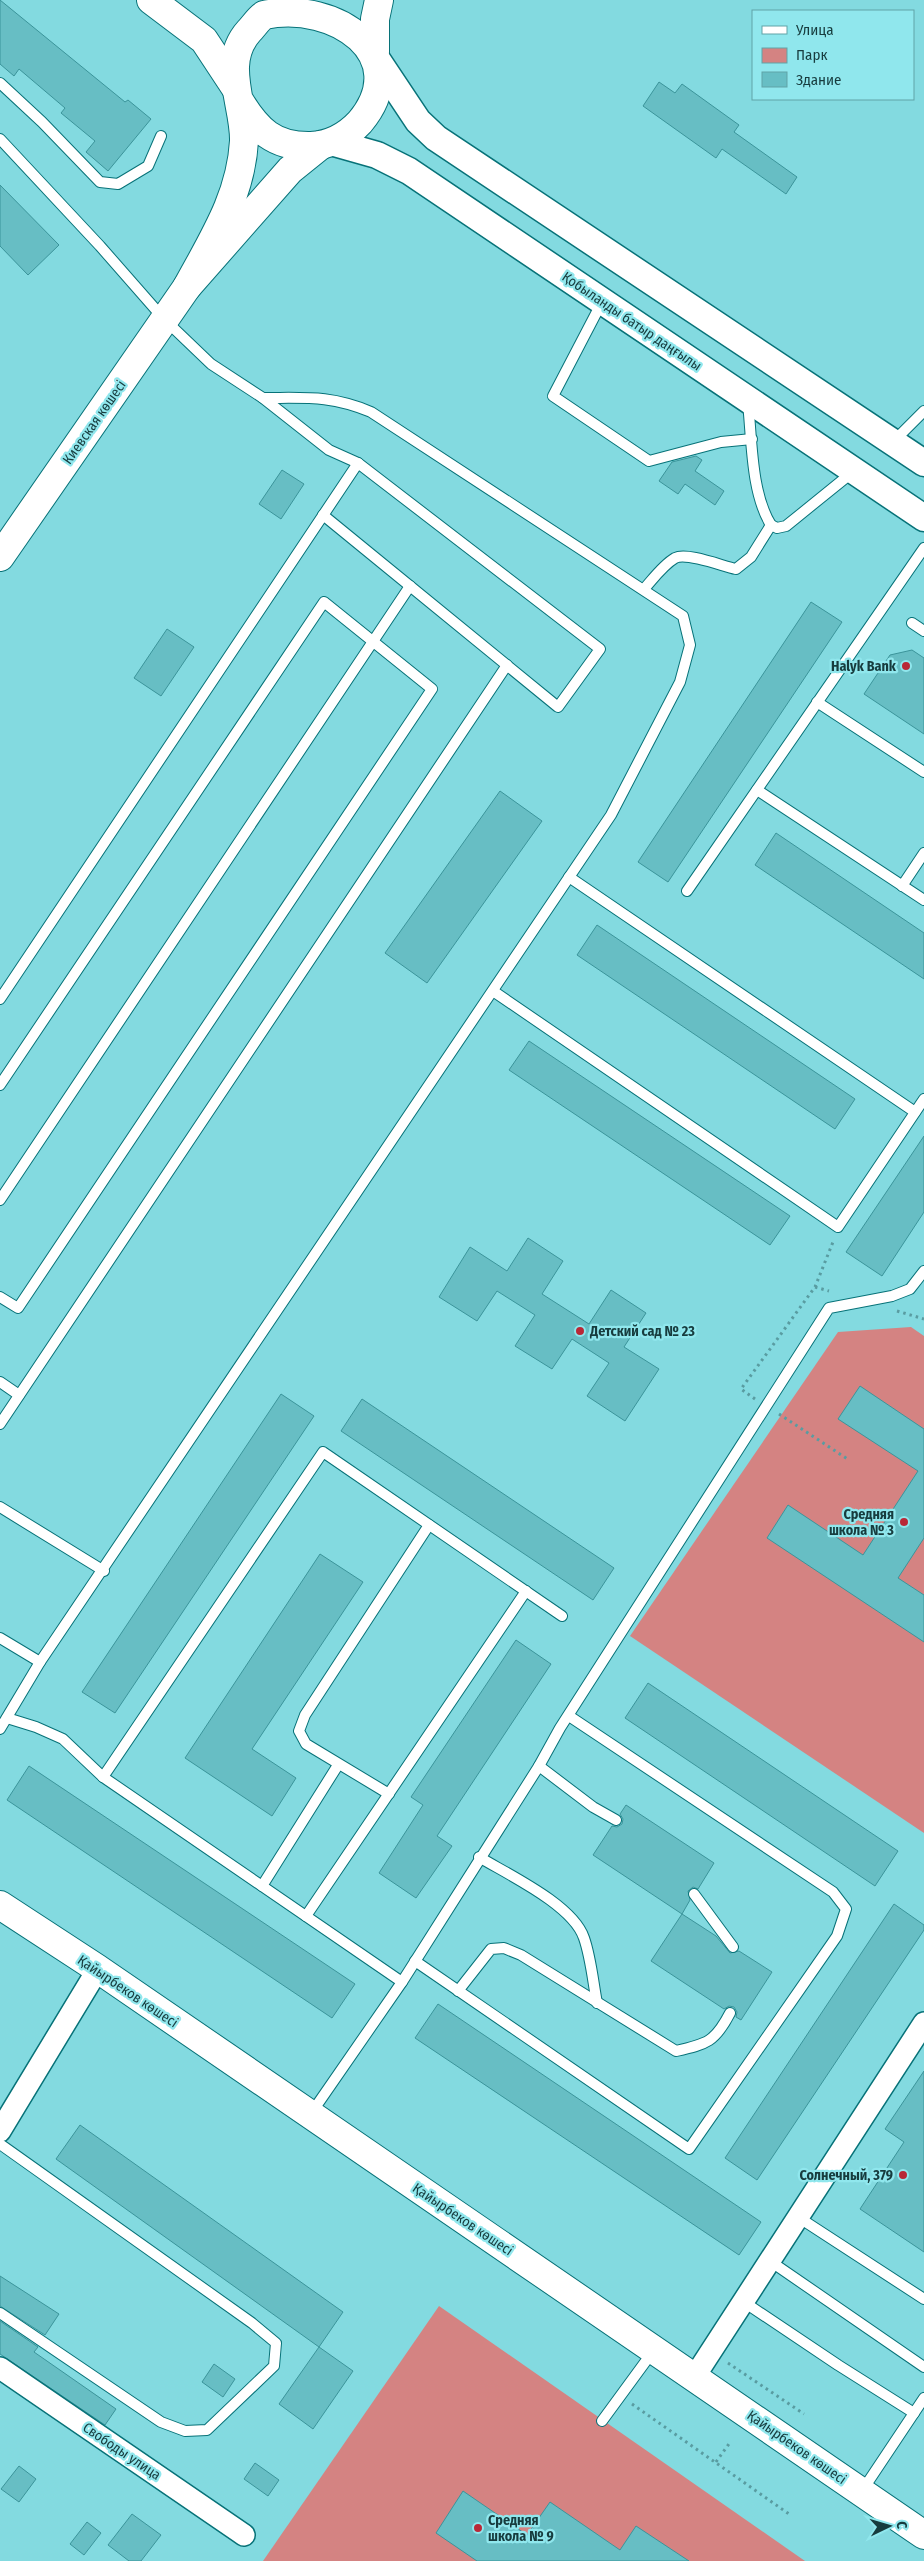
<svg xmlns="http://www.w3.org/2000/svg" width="924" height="2561" viewBox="0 0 924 2561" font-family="'Fira Sans Condensed',sans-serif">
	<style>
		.green { fill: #d48382 }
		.building { fill: #67bec4; stroke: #3b949a }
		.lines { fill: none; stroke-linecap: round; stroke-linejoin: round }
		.service-casing { stroke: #077278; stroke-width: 12 }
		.minor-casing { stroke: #077278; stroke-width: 24 }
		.tertiary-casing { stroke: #077278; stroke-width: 29 }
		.secondary-casing { stroke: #077278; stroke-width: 30 }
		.trunk-casing { stroke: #077278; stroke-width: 30 }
		.path { stroke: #599ca1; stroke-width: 3; stroke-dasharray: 2.5 4; stroke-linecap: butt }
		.service { stroke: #fff; stroke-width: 10 }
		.minor { stroke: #fff; stroke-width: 21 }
		.tertiary { stroke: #fff; stroke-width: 26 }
		.secondary { stroke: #fff; stroke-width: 28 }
		.trunk { stroke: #fff; stroke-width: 28 }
		.poi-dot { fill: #b92837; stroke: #90e7ed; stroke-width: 2 }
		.labels { text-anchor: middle; stroke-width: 4.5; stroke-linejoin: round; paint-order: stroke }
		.street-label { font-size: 14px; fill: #173c3e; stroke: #90e7ed }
		.poi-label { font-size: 14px; font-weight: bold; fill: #173c3e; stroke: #90e7ed; text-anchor: end }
	</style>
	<rect width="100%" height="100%" fill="#83dae0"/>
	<g class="green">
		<path d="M911,1327L924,1336V1833L630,1636L838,1332Z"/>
		<path d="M439,2306L805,2561H263Z"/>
	</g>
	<g class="building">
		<path d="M0,0L125,102L128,100L151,119L108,171L86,152L95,141L61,113L65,108L19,69L14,76L0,64Z"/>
		<path d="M659,82L675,93L682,84L739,125L734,132L797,177L786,194L722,149L716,158L643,106Z"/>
		<path d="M0,185L59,245L28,275L0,246Z"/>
		<path d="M696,456L702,460L695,471L724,491L715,505L685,484L678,494L659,481L672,462Z"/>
		<path d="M282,470L304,484L281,519L259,504Z"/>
		<path d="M811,602L842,622L668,882L638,862Z"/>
		<path d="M167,629L194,647L161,696L134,678Z"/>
		<path d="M912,650L924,658V734L864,694L890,655Z"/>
		<path d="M500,791L542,821L427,983L385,953Z"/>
		<path d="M776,833L924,933V979L755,865Z"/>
		<path d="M597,925L855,1099L835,1129L577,955Z"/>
		<path d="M529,1041L790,1216L770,1245L509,1070Z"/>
		<path d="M924,1136V1212L882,1276L846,1252Z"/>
		<path d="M528,1238L563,1261L542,1294L589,1324L611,1290L646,1313L624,1347L659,1369L625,1421L587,1396L609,1363L572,1339L552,1369L515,1346L535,1315L497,1291L477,1321L439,1297L470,1247L507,1271Z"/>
		<path d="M860,1386L924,1429V1538L898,1578L924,1595V1642L767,1538L788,1505L863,1555L918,1471L838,1419Z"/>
		<path d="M281,1394L314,1416L115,1713L82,1692Z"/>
		<path d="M362,1399L614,1568L593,1600L341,1431Z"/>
		<path d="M320,1554L363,1582L252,1749L296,1778L272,1816L185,1758Z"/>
		<path d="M516,1640L551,1664L437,1836L452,1846L416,1898L379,1873L423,1805L411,1797Z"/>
		<path d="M648,1683L898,1851L875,1886L625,1718Z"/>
		<path d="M29,1766L355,1984L332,2018L7,1800Z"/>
		<path d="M626,1805L714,1863L698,1889L693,1887L688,1891L690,1900L682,1914L593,1855L612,1826L617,1827L622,1824L623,1819L620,1814Z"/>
		<path d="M894,1904L924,1925V1930L757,2180L725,2158Z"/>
		<path d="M682,1914L716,1936L730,1953L739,1951L772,1972L741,2020L736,2017L737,2012L734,2007L729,2006L724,2009L651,1961Z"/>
		<path d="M438,2004L761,2222L739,2255L415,2038Z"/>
		<path d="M924,2071V2252L860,2209L904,2142L885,2129Z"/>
		<path d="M80,2125L343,2312L319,2347L56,2159Z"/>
		<path d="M0,2276L59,2314L45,2335L0,2306Z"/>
		<path d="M0,2321L38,2347L34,2352L116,2409L105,2425L0,2354Z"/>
		<path d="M319,2347L353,2371L313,2429L279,2404Z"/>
		<path d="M214,2364L235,2379L223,2397L202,2382Z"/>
		<path d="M255,2463L279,2480L268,2496L244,2479Z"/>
		<path d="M19,2466L36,2479L19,2502L1,2489Z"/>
		<path d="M463,2491L527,2535L550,2502L620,2550L636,2526L689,2561H477L436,2533Z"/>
		<path d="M132,2514L161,2535L141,2561H129L108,2545Z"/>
		<path d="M87,2522L101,2533L84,2555L70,2544Z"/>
	</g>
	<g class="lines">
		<defs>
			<g id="service">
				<path d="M0,83L42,122L100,182L118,184L148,166L161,136"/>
				<path d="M0,139L100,246L164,319L211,364L263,398L329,450L358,463L600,649L558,707L323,515"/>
				<path d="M602,302L553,396L649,461L721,442L752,439"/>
				<path d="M748,403C752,440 751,493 771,525"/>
				<path d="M893,442L924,411"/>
				<path d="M644,589C653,579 663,565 675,558C687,552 722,566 736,569L751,557L771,525L777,528L786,526L854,471"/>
				<path d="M912,623L924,631"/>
				<path d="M817,702L924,772"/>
				<path d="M757,790L924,900"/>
				<path d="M569,877L915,1112"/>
				<path d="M902,886L924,853"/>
				<path d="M687,891L924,548"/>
				<path d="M493,991L838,1227L924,1099"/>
				<path d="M0,999L358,463"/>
				<path d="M0,1085L324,602L432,689L18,1308L0,1297"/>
				<path d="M0,1200L410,586"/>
				<path d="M0,1382L19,1395"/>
				<path d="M0,1424L507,665"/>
				<path d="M0,1507L104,1571"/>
				<path d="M0,1638L40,1662"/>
				<path d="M7,1718L36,1727L63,1739L103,1777L402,1982"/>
				<path d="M0,1729L40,1662L611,815L680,682L690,645L683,616L371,412C330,395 306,398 263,398"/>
				<path d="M539,1766L593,1807L616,1820"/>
				<path d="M103,1777L323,1452L562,1616"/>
				<path d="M389,1794L306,1744L299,1731L305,1715L429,1525"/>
				<path d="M479,1857C509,1875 573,1905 584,1938C591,1958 593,1982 597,2003"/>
				<path d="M262,1886L338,1765"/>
				<path d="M694,1894L733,1947"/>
				<path d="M306,1916L526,1591"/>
				<path d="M415,1961L689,2149L837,1936L846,1909L833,1892L569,1716"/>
				<path d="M458,1991L491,1949L504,1948L521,1955L676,2051C707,2044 715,2042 730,2013"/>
				<path d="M310,2115L402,1982L539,1766L560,1728L829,1308L892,1296L910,1289L924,1271"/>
				<path d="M0,2144L252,2323L276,2343L274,2366L207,2430L185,2431L161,2422L0,2313"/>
				<path d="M798,2217L924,2299"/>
				<path d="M770,2261L924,2367"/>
				<path d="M744,2302L838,2365L914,2413"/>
				<path d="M602,2421L654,2350"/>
				<path d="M862,2491L924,2398"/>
			</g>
			<g id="minor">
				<path d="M0,2131L98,1969"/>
				<path d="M0,2368L244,2535"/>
				<path d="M695,2376L924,2023"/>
			</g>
			<g id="tertiary">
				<path d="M378,61L418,121L436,138L924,463"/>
				<path d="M331,142L377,155L409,171L924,518"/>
			</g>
			<g id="secondary">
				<path d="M151,0L204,40L235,87"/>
				<path d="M0,1905L98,1969L924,2535"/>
			</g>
			<g id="trunk">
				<path d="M375,52V19L379,0"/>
				<path d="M187,287C213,239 241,196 244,141C245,105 220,63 249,31C254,26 258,19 264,15C336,0 415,56 360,122C347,136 330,145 311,146C274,147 257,130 239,100"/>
				<path d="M0,557L187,287L290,170L321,145"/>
			</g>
		</defs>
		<use href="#service" class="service-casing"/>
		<use href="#minor" class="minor-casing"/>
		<use href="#tertiary" class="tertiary-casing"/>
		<use href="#secondary" class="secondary-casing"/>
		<use href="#trunk" class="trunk-casing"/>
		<g class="path">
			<path d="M815,1287L829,1291"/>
			<path d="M897,1311L924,1319"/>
			<path d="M755,1399L741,1389L815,1287L833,1242"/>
			<path d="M779,1414L849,1460"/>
			<path d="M728,2363L804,2414"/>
			<path d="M632,2404L789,2514"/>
			<path d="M716,2462L731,2441"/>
		</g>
		<use href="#service" class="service"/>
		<use href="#minor" class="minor"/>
		<use href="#tertiary" class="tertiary"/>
		<use href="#secondary" class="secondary"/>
		<use href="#trunk" class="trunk"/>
	</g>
	<g class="poi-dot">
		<circle cx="906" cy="666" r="5"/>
		<circle cx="580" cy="1331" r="5"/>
		<circle cx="904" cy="1522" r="5"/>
		<circle cx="903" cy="2175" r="5"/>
		<circle cx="478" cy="2528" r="5"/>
	</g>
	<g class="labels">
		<g class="street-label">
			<text transform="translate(632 321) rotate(34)" y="5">Қобыланды батыр даңғылы</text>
			<text transform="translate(94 422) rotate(-55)" y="5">Киевская көшесі</text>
			<text transform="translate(128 1991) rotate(34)" y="5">Қайырбеков көшесі</text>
			<text transform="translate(463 2219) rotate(34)" y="5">Қайырбеков көшесі</text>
			<text transform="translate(797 2447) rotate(35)" y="5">Қайырбеков көшесі</text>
			<text transform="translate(122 2451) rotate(34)" y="5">Свободы улица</text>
		</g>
		<g class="poi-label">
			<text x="896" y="671">Halyk Bank</text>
			<text x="590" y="1336" text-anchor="start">Детский сад № 23</text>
			<text x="894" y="1519">Средняя<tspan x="894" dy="16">школа № 3</tspan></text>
			<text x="893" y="2180">Солнечный, 379</text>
			<text x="488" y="2525" text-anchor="start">Средняя<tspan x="488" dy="16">школа № 9</tspan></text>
		</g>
	</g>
	<rect x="752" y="10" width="162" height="90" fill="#90e7ed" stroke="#60a3a7"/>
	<rect x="762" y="26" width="25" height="8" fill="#ffffff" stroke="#60a3a7"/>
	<text x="796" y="35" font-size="15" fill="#173c3e">Улица</text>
	<rect x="762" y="48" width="25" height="15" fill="#d48382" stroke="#60a3a7"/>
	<text x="796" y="60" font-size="15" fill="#173c3e">Парк</text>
	<rect x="762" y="72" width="25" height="15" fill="#67bec4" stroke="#60a3a7"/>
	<text x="796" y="85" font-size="15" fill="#173c3e">Здание</text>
	<g transform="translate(889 2526) rotate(85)" stroke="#90e7ed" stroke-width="4" paint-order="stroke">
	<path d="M0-4L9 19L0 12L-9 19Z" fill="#173c3e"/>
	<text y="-8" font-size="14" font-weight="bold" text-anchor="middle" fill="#173c3e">С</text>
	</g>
</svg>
